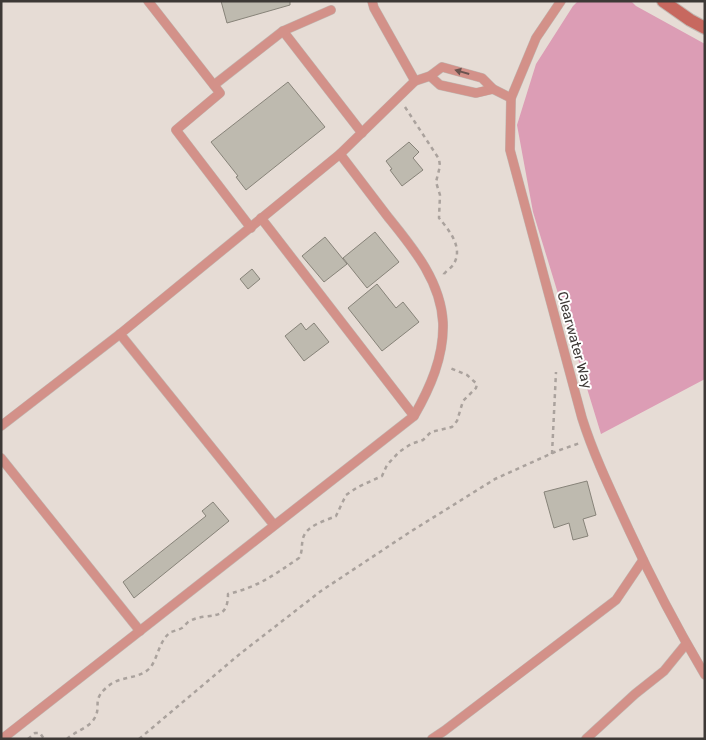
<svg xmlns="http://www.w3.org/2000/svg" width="706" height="740" viewBox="0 0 706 740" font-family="Rubik,sans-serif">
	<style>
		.green { fill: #dc9db5 }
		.building { fill: #bebaaf; stroke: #878379 }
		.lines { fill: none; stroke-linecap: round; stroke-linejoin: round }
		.lane-casing { stroke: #c1b8b2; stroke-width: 10 }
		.secondary-casing { stroke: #c1b8b2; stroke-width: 14 }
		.path { stroke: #aaa29d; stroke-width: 2.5; stroke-dasharray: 4 4; stroke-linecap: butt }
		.lane { stroke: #d39189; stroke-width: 9 }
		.secondary { stroke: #c7685f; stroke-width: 12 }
		.oneway { fill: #6a534f }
		.labels { text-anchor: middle; stroke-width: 4; stroke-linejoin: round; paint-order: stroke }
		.street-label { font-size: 14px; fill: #3d3936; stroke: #fff }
	</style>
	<rect width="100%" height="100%" fill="#e6dcd5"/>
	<path class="green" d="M578,1H631L636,6L705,44V379L601,434L533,212L517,125L536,64L573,6Z"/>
	<g class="building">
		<path d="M221,1H290V5L227,23Z"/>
		<path d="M288,82L325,127L246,190L236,177L238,176L211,142Z"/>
		<path d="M409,142L419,152L413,158L423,170L402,186L390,170L392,169L386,161Z"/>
		<path d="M375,232L399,262L367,288L343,258Z"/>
		<path d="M325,237L347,264L324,282L302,256Z"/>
		<path d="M252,269L260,279L248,289L240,279Z"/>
		<path d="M377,284L396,308L403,302L419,322L382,351L348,308Z"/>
		<path d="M301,323L306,330L314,323L329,342L304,361L285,336Z"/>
		<path d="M587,481L596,515L583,519L588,536L573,540L569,523L554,528L544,492Z"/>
		<path d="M213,502L229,521L134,598L123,582L206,516L202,511Z"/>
	</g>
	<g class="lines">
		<defs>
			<g id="lane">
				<path d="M148,1L220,93L176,130L251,228"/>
				<path d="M372,1L374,8L415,81"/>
				<path d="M561,1L536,38L511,98L510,150L582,418C594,456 612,493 629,530C652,580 677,628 705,675"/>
				<path d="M283,31L362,133"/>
				<path d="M430,76L440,85L476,93L493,89"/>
				<path d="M214,85L283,31L331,10"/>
				<path d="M340,154C356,175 372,196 388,217C413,248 441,281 443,323C444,357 430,388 414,416"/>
				<path d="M120,334L274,525"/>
				<path d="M1,426L120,334L340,154L415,81L430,76L442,67L482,78L493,89L511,98"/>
				<path d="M1,458L140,631"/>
				<path d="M2,739L414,416L261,218"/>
				<path d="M432,739L444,731L616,600L643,560"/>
				<path d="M586,739L635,694L664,671L686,644"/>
			</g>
			<path id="secondary" d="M663,1L690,20L705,28"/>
		</defs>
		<use href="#lane" class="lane-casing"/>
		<use href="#secondary" class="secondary-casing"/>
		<g class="path">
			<path d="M405,107L439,159L440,166L436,182L440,195L439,218C450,231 464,249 453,265C451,268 446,271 444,274L445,277"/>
			<path d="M552,454L556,372"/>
			<path d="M28,739L35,733H40L44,739"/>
			<path d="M67,739C74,732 90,727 94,719C103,705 89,700 111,684C123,676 139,679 150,668C158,658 159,640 171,632C174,631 178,630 182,628C185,626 187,622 190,621C208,611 228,624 228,594C258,587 274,575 299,558C303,551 301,546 303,538C307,525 325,521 336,516L346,495L358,487L382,476L387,465L399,452L411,444L423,440L431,432L452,427L457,421L463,401L476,388L477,384L467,375L450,368V366"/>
			<path d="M139,739L241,653L321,591L410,532L495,479L557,451L580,443"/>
		</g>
		<use href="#lane" class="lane"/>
		<use href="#secondary" class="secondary"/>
	</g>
	<defs><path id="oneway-solid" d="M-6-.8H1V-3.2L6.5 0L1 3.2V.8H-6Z" transform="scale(1.25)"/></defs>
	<use class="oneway" href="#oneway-solid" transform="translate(462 72) rotate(-164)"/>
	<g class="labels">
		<g class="street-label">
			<text transform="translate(575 340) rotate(75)" y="5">Clearwater Way</text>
		</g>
	</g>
	<rect width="706" height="740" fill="none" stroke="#3d3936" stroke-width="5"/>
</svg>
